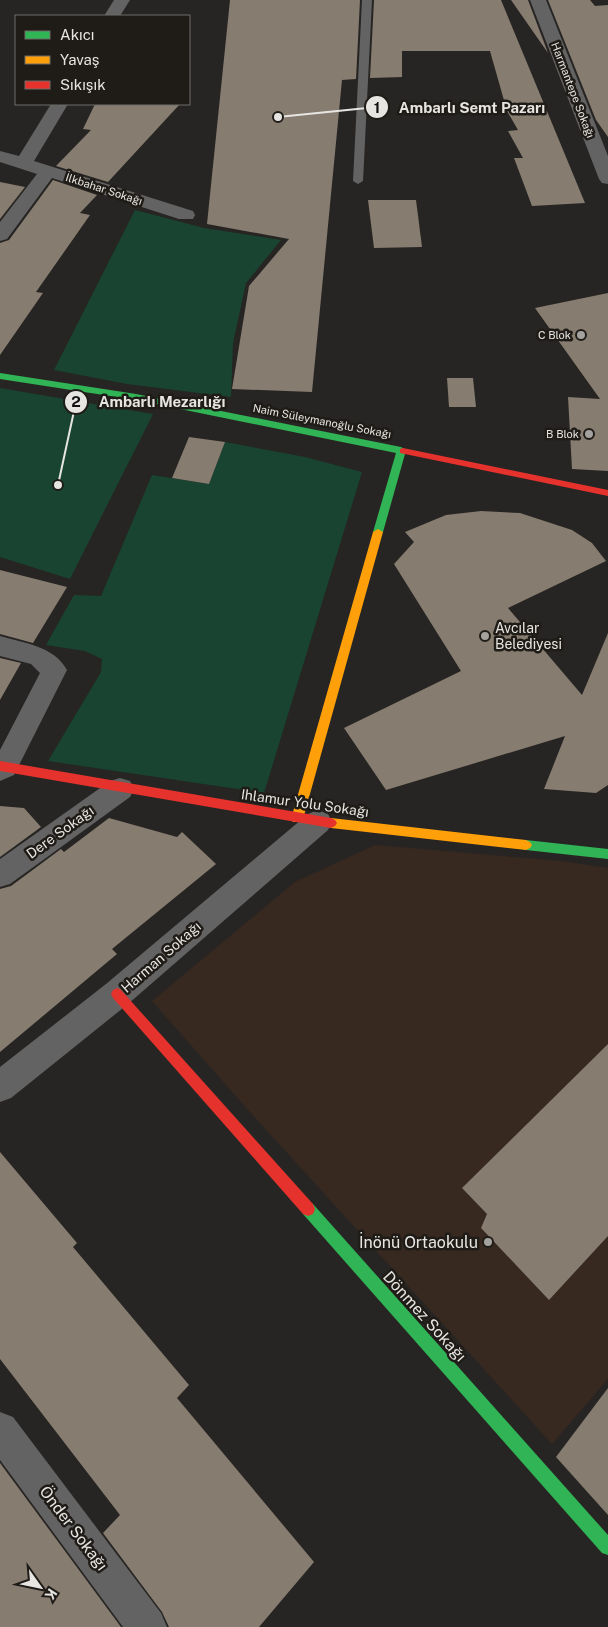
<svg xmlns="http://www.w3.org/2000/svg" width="608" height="1627" viewBox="0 0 608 1627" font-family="'Public Sans',sans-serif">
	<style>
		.education { fill: #372820 }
		.green { fill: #184431 }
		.building { fill: #867c6f }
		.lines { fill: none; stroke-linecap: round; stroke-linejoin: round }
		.lane { fill: #646363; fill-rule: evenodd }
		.street { fill: #646363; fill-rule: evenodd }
		.fast { fill: #30b455; fill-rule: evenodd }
		.slow { fill: #ff9f0a; fill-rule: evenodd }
		.jam { fill: #e5322d; fill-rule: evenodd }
		.poi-dot { fill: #a4a29f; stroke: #1f1c18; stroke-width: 2 }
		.labels { text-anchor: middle; stroke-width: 5; stroke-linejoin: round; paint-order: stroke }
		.far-street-label { font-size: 11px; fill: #e7e5e2; stroke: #1f1c18 }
		.far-poi-label { font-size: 11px; fill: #e7e5e2; stroke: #1f1c18; text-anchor: end }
		.poi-label { font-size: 14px; fill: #e7e5e2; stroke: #1f1c18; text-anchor: start }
		.street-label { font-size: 14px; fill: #e7e5e2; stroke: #1f1c18 }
		.near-poi-label { font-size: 16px; fill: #e7e5e2; stroke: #1f1c18; text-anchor: end }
		.near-street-label { font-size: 16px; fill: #e7e5e2; stroke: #1f1c18 }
		.leader { fill: none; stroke: #e7e5e2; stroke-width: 2 }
		.callout-dot { fill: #e7e5e2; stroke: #1f1c18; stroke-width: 2 }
		.mark-label { font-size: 15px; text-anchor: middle; font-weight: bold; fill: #111 }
		.callout-label { font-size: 15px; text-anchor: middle; font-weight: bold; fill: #e7e5e2; stroke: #1f1c18; stroke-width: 5; stroke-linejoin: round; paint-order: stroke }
	</style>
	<rect width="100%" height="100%" fill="#272523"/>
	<path class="education" d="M375,845L561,861L608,868V1379L552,1444L240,1101L152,1001L295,882Z"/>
	<g class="green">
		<path d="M135,210L204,228L281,240L246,283L233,343L231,397L127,384L54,370Z"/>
		<path d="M0,388L153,414L70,579L0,557Z"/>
		<path d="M225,442L305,457L362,472L264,793L48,761L101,672L102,659L85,651L46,645L74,595L101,596L152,475L209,484Z"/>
	</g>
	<g class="building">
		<path d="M230,0H360L356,79L342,80L312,392L232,389L249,286L289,239L207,224Z"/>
		<path d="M374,0H501L585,203L532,206L514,158H523L508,131L518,130L507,111L490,51H402V77L370,78Z"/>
		<path d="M511,0H528L548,53Z"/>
		<path d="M548,0H590L595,6L608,5V137L596,120Z"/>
		<path d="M95,104H180L108,182L56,166L91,130L83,129Z"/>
		<path d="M53,180L97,195L80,213L90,215L36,292L43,293L0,355V243L9,240Z"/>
		<path d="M0,182L25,187L0,219Z"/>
		<path d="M368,200H416L422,247L374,248Z"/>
		<path d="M608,293V471L572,469L568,397L600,399L535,308Z"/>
		<path d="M447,378H473L476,407H449Z"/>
		<path d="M189,437L225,442L209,484L172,478Z"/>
		<path d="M481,511L520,513L572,530L592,543L606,561L508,608L582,695L608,633V785L596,793L544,789L565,736L386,790L344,728L461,671L394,564L414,542L405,532L446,515Z"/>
		<path d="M0,570L67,587L33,643L0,634Z"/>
		<path d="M0,658L21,663L0,700Z"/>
		<path d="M0,806L24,808L41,827L0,857Z"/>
		<path d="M109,818L177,837L182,832L216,864L112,949L117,954L0,1052V889L11,886L61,849L64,852Z"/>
		<path d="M608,1044V1236L549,1300L481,1228L487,1214L462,1188Z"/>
		<path d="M0,1152L77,1243L73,1247L189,1385L177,1398L314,1562L259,1627H169L162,1612L103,1533L120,1515L0,1359Z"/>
		<path d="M608,1388V1515L556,1457Z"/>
		<path d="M0,1463L121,1627H0Z"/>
	</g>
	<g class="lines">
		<path class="lane" d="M362,0H372L363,181L358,184L353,181Z"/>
		<g class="street">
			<path d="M114,0H130L120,16H104Z"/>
			<path d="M530,0H546L608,156V184L602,183L599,179Z"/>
			<path d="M51,104H68L34,161L193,211L195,215L193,219H179L52,178L7,239L0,241V222L37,174L0,162V151L19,156Z"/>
			<path d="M0,636C24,643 54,646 67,670L14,775L0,781V750L40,673L31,664L0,656Z"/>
			<path d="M120,778L130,781L134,789L130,797L10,884L0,887V859L110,781Z"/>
			<path d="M318,810L328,814L332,822L328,830L128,1004L11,1098L0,1102V1067L106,984L308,814Z"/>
			<path d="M0,1412L13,1417L161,1613L167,1627H123L0,1460Z"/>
		</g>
		<g class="fast">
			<path d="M0,373L136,394L401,447L408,451L405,454L383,532L378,535L373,532L396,453L136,400L0,379Z"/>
			<path d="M526,840L608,849V859L526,850L522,848L520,845L522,842Z"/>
			<path d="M308,1202L313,1204L608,1535V1555L602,1553L303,1214L301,1209L303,1204Z"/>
		</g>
		<g class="slow">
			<path d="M378,529L383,532L303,819L301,822H293L291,819L373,532Z"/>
			<path d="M331,818L526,840L530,842L532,845L530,848L526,850L331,828L327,826L325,823L327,820Z"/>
		</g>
		<g class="jam">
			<path d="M403,448L608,490V496L400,453V449Z"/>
			<path d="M0,761L331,818L335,820L337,823L335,826L331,828L0,771Z"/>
			<path d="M117,988L121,990L313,1204L315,1209L313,1214L308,1216L303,1214L113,998L111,994L113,990Z"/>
		</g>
	</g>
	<g class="poi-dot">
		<circle cx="581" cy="335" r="5"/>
		<circle cx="589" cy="434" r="5"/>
		<circle cx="485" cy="636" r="5"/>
		<circle cx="488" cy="1242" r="5"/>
	</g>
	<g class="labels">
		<g class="far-street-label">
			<text transform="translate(573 90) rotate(69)" y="4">Harmantepe Sokağı</text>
			<text transform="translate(104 189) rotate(18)" y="4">İlkbahar Sokağı</text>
			<text transform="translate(322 421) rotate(11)" y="4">Naim Süleymanoğlu Sokağı</text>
		</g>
		<g class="far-poi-label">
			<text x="571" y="339">C Blok</text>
			<text x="579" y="438">B Blok</text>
		</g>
		<g class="poi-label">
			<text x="495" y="633">Avcılar<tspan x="495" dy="16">Belediyesi</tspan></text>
		</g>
		<g class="street-label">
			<text transform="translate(305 803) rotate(8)" y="5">Ihlamur Yolu Sokağı</text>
			<text transform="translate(60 832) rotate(-36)" y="5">Dere Sokağı</text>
			<text transform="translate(161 957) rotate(-41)" y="5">Harman Sokağı</text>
		</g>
		<g class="near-poi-label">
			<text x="478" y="1248">İnönü Ortaokulu</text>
		</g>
		<g class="near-street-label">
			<text transform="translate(425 1316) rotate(48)" y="6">Dönmez Sokağı</text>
			<text transform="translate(74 1528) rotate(53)" y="6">Önder Sokağı</text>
		</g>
	</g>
	<path class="leader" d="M278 117L377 107M58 485L76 402"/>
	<g class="callout-dot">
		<circle cx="278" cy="117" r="5"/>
		<circle cx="58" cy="485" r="5"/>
		<circle cx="377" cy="107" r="12"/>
		<circle cx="76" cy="402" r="12"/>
	</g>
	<g class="mark-label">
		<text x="377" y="113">1</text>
		<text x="76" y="407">2</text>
	</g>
	<g class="callout-label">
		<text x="472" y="113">Ambarlı Semt Pazarı</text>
		<text x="162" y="407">Ambarlı Mezarlığı</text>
	</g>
	<rect x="15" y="15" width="175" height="90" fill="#1f1c18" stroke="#6f6c69"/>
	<rect x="25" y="31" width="25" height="8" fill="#30b455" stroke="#6f6c69"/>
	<text x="60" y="40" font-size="15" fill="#e7e5e2">Akıcı</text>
	<rect x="25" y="56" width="25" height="8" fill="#ff9f0a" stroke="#6f6c69"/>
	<text x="60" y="65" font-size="15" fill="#e7e5e2">Yavaş</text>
	<rect x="25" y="81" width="25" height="8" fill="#e5322d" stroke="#6f6c69"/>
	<text x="60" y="90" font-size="15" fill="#e7e5e2">Sıkışık</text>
	<g transform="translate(40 1587) rotate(123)" stroke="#1f1c18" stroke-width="4" paint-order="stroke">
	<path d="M0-4L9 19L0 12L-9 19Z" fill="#e7e5e2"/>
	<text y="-8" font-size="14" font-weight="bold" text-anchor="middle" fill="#e7e5e2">K</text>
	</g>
</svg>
